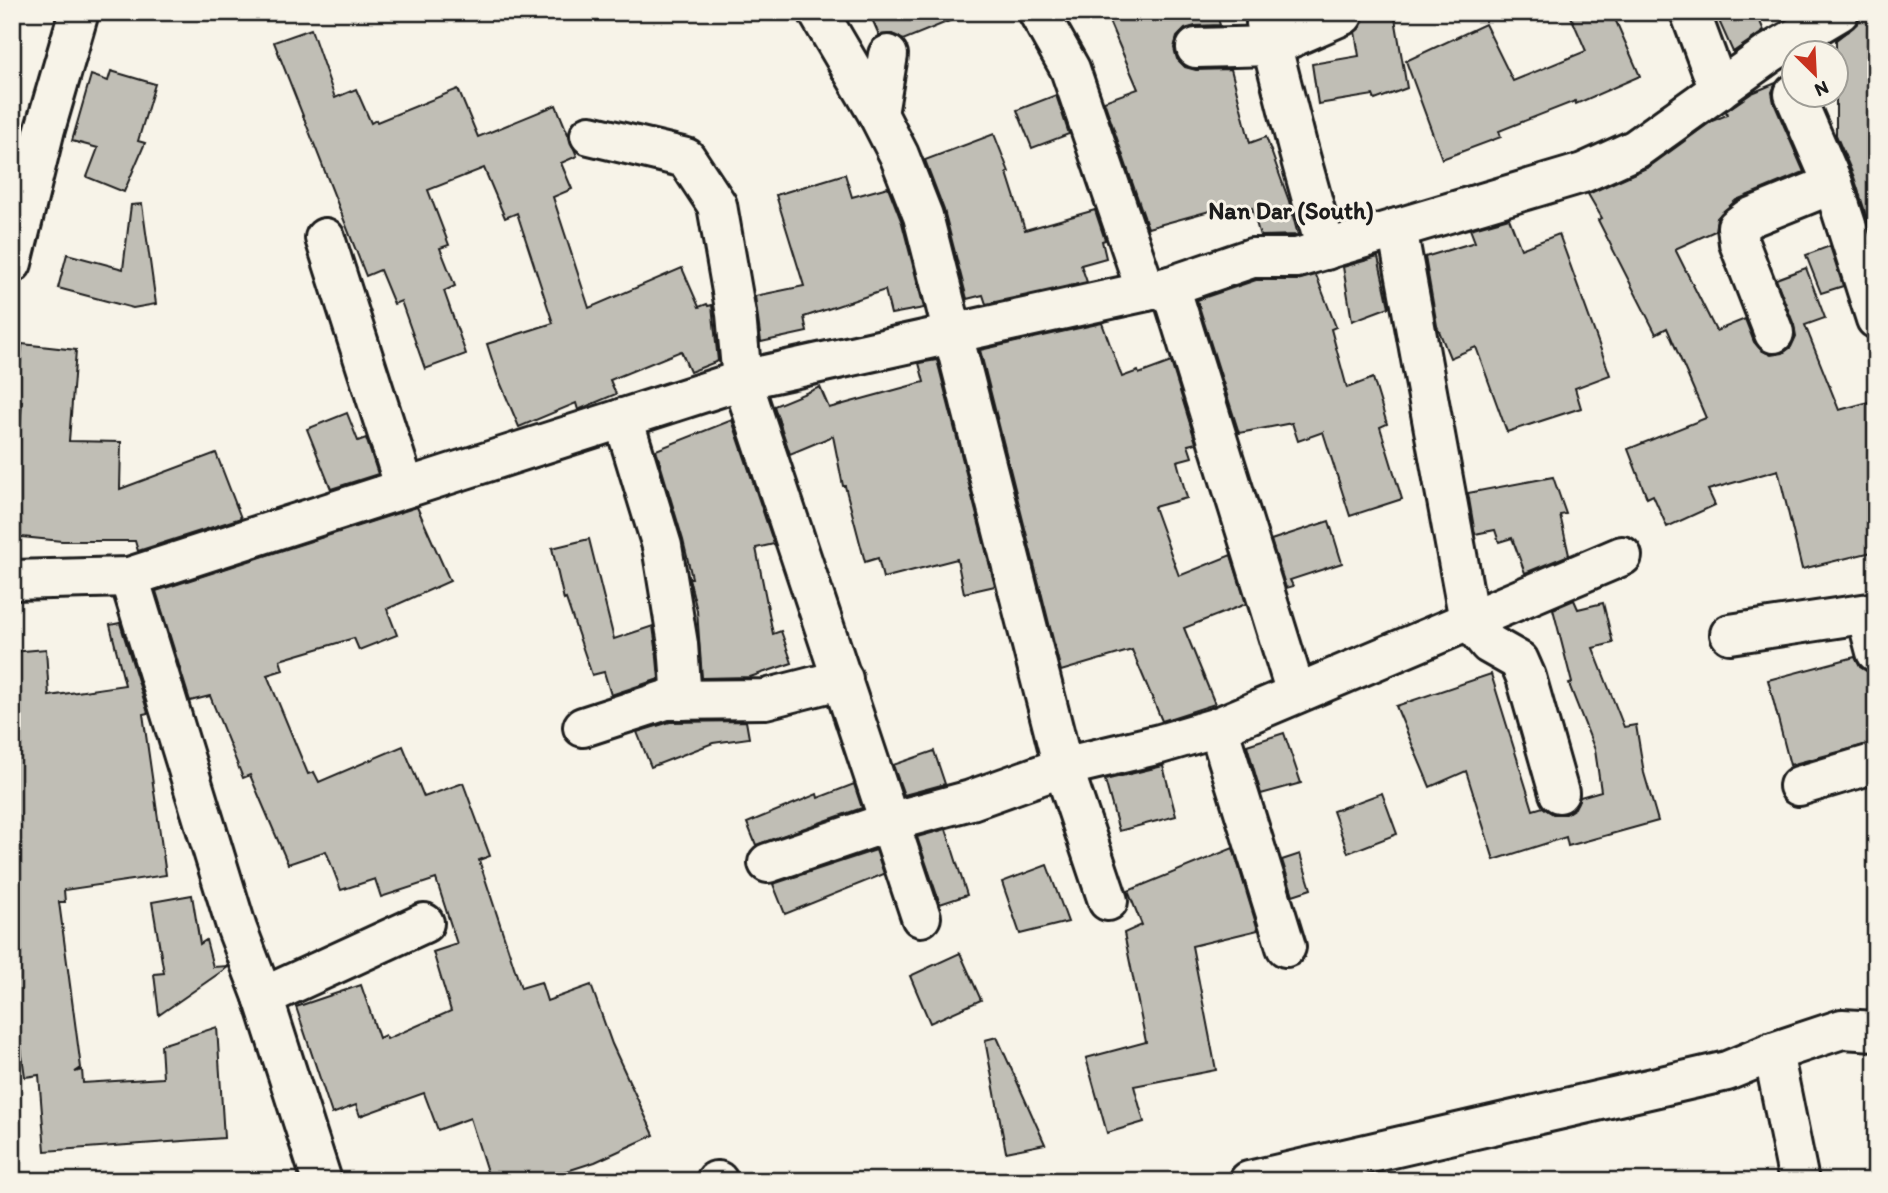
<svg xmlns="http://www.w3.org/2000/svg" width="1888" height="1193" viewBox="0 0 1888 1193" font-family="Itim,sans-serif">
	<style>
		.building { fill: #c0beb5; stroke: #1c1c1c; stroke-width: 2 }
		.lines { fill: none; stroke-linecap: round; stroke-linejoin: round }
		.minor-casing { stroke: #1c1c1c; stroke-width: 44 }
		.minor { stroke: #f7f3e8; stroke-width: 38 }
		.labels { text-anchor: middle; stroke-width: 6; stroke-linejoin: round; paint-order: stroke }
		.quarter-label { font-size: 24px; font-weight: bold; fill: #1c1c1c; stroke: #f7f3e8 }
	</style>
	<rect width="100%" height="100%" fill="#f7f3e8"/>
	<filter id="ink" filterUnits="userSpaceOnUse"><feTurbulence type="fractalNoise" baseFrequency=".0143" numOctaves="2"/><feDisplacementMap in="SourceGraphic" scale="14" xChannelSelector="R" yChannelSelector="G"/><feConvolveMatrix kernelMatrix="1 2 1 2 8 2 1 2 1" color-interpolation-filters="sRGB"/></filter>
	<g filter="url(#ink)">
		<g class="building">
			<path d="M869,12H969V13L903,40L892,34L879,35Z"/>
			<path d="M1105,12H1216L1220,25L1195,26L1185,29L1177,37L1174,48L1177,59L1185,67L1196,70L1231,69L1250,143L1266,137L1289,201L1298,235L1260,236L1252,208L1230,213L1228,206L1148,228L1104,101L1138,89Z"/>
			<path d="M1364,12H1394L1407,88L1375,100L1373,95L1318,104L1312,64L1359,56L1355,32L1361,27Z"/>
			<path d="M1569,12H1612L1640,76L1576,104L1575,101L1499,131L1501,137L1442,159L1406,61L1485,24L1513,81L1586,51Z"/>
			<path d="M1715,12H1756L1764,31L1733,52Z"/>
			<path d="M1861,12H1876V246L1854,177L1836,135V40L1858,23Z"/>
			<path d="M311,29L335,98L356,89L371,123L376,120L377,122L458,89L478,137L556,105L577,156L561,163L572,189L553,197L589,308L682,268L699,307L707,304L708,306L712,305L718,361L690,372L681,351L610,380L616,394L578,410L576,403L519,427L497,375L487,344L553,323L517,213L505,218L484,168L428,190L449,245L440,248L455,286L444,291L466,354L425,369L401,301L394,304L380,270L366,276L274,42Z"/>
			<path d="M111,71L155,84L138,141L145,143L124,192L87,177L98,148L72,141L91,75L108,81Z"/>
			<path d="M1776,83L1772,92L1774,103L1804,172L1736,200L1717,218L1715,231L1675,249L1716,331L1745,319L1754,342L1761,350L1771,355L1783,353L1791,347L1796,336L1794,325L1776,279L1806,268L1825,318L1805,325L1839,410L1876,400V551L1802,569L1778,470L1708,490L1715,505L1667,527L1653,495L1647,498L1628,449L1706,418L1667,328L1656,334L1598,220L1602,218L1588,194L1649,167L1712,121L1727,115L1726,111L1752,93Z"/>
			<path d="M1056,95L1069,134L1032,148L1017,110Z"/>
			<path d="M994,134L1009,172L1007,173L1025,230L1095,210L1105,240L1102,241L1106,258L1081,265L1087,282L986,304L983,295L967,299L944,210L925,160Z"/>
			<path d="M845,174L852,197L888,187L902,223L924,308L891,314L885,290L804,317L807,332L761,342L755,296L804,286L776,195Z"/>
			<path d="M142,204L156,304L133,308L58,288L67,254L123,269L131,205Z"/>
			<path d="M1509,218L1521,249L1559,234L1610,375L1575,388L1581,408L1507,432L1476,347L1450,358L1437,326L1425,257L1475,242L1470,229Z"/>
			<path d="M1830,246L1843,286L1821,293L1806,255Z"/>
			<path d="M1378,257L1389,307L1352,321L1343,267Z"/>
			<path d="M1316,275L1336,327L1331,329L1347,388L1373,378L1387,424L1380,427L1402,499L1350,516L1323,432L1298,441L1292,423L1239,433L1197,300L1256,280H1297Z"/>
			<path d="M1102,323L1122,377L1138,371L1139,374L1171,362L1196,443L1188,445L1192,457L1177,461L1187,498L1154,507L1179,576L1231,555L1246,604L1184,628L1215,704L1162,721L1132,650L1061,671L980,350Z"/>
			<path d="M22,344L76,350L69,441L121,442L120,489L216,453L241,518L138,551L135,541H62L12,536L22,401L12,400V398L16,366H20Z"/>
			<path d="M937,360L995,586L964,593L957,559L883,578L878,558L865,562L845,486H843L833,436L790,454L774,406L820,387L829,408L924,382L919,363Z"/>
			<path d="M347,413L358,441L366,438L378,474L331,489L307,429Z"/>
			<path d="M732,420L774,544L756,548L773,634L781,631L792,663L750,677L702,678L697,611L689,578H692L683,540L656,450Z"/>
			<path d="M1553,477L1566,514L1560,515L1569,555L1525,573L1512,538L1499,542L1495,530L1475,534L1468,493Z"/>
			<path d="M417,507L450,581L387,609L397,635L359,650L354,638L280,660L283,670L267,675L308,774L314,772L319,782L403,746L424,797L463,783L490,856L479,860L521,988L541,982L547,1001L591,985L612,1044L654,1135L595,1162L536,1181H490L470,1118L438,1130L424,1093L360,1116L356,1105L332,1114L296,1007L361,985L379,1038L385,1035L387,1039L451,1011L433,952L457,944L436,879L381,897L375,879L341,890L326,851L288,864L250,775L243,778L210,696L190,701L156,591Z"/>
			<path d="M1329,521L1342,563L1290,580L1293,586L1286,588L1271,540Z"/>
			<path d="M589,539L614,639L653,626L656,647L659,679L611,695L604,672L592,675L566,599L564,600L552,548Z"/>
			<path d="M1574,600L1578,609L1603,603L1613,643L1593,648L1624,727L1636,725L1644,773L1658,821L1568,846L1566,837L1494,860L1466,771L1430,787L1396,706L1491,674L1533,810L1543,807L1553,814H1566L1575,808L1580,797L1601,791L1595,750L1569,684L1572,683L1553,609Z"/>
			<path d="M120,623L148,713L143,714L166,875L64,890L65,902H59L81,1068L75,1072L82,1070L83,1083L163,1078L161,1045L217,1027L224,1138L45,1151L39,1075L25,1077L12,984V652L46,649L49,696L125,685L110,625Z"/>
			<path d="M1855,657L1860,667L1868,672L1876,701V742L1790,765L1768,680Z"/>
			<path d="M746,721L749,738L713,743L651,767L637,732L670,722Z"/>
			<path d="M1284,733L1301,783L1261,794L1247,745Z"/>
			<path d="M934,751L945,784L904,795L893,765Z"/>
			<path d="M1163,766L1176,816L1119,831L1105,780Z"/>
			<path d="M854,784L862,808L756,845L747,823L817,794L818,798Z"/>
			<path d="M1382,793L1397,834L1348,853L1333,811Z"/>
			<path d="M946,829L967,895L940,904L917,837Z"/>
			<path d="M1233,848L1258,930L1192,946L1216,1070L1134,1086L1144,1122L1107,1133L1086,1058L1146,1042L1124,933L1142,925L1128,891Z"/>
			<path d="M876,850L884,874L785,914L773,884Z"/>
			<path d="M1300,854L1311,889L1293,895L1282,860Z"/>
			<path d="M1047,865L1068,922L1020,934L1002,882Z"/>
			<path d="M192,895L200,944L206,940L213,967L228,966V967L159,1015L154,974L164,973L152,902Z"/>
			<path d="M960,953L981,1000L930,1023L910,976Z"/>
			<path d="M997,1037L1045,1144L1006,1152L985,1040Z"/>
		</g>
		<g class="lines">
			<defs>
				<g id="minor">
					<path d="M818,12L878,114L899,155L923,216L1063,767L1108,901"/>
					<path d="M1038,12L1070,69L1146,291"/>
					<path d="M1690,12L1719,90"/>
					<path d="M1266,23L1297,145L1326,250"/>
					<path d="M1196,48L1272,46L1343,15"/>
					<path d="M1794,94L1833,184L1876,319"/>
					<path d="M878,114L888,55"/>
					<path d="M590,135L686,158L717,205L736,314L742,380L921,917"/>
					<path d="M1397,228L1469,620L1489,644L1519,661L1526,677L1559,793"/>
					<path d="M325,238L405,488"/>
					<path d="M12,263L45,129L79,12"/>
					<path d="M1170,286L1296,693"/>
					<path d="M1774,333L1739,243L1737,227L1749,218L1833,184"/>
					<path d="M623,418L662,546L678,644L682,700"/>
					<path d="M129,577L237,929L263,997L322,1181"/>
					<path d="M12,580L129,577L742,380L1170,286L1252,258H1297L1583,173L1636,149L1770,53L1839,12"/>
					<path d="M1866,614L1876,652"/>
					<path d="M1730,634L1876,612"/>
					<path d="M583,727L666,700L765,699L843,679"/>
					<path d="M1218,727L1286,947"/>
					<path d="M1799,786L1876,763"/>
					<path d="M768,863L889,822L971,800L1063,767L1160,744L1218,727L1622,556"/>
					<path d="M263,997L424,923"/>
					<path d="M1773,1052L1799,1181"/>
					<path d="M716,1181H718"/>
					<path d="M1249,1181L1727,1071L1773,1052L1842,1029L1876,1031"/>
				</g>
			</defs>
			<use href="#minor" class="minor-casing"/>
			<use href="#minor" class="minor"/>
		</g>
	</g>
	<g class="labels">
		<g class="quarter-label">
			<text x="1291" y="219">Nan Dar (South)</text>
		</g>
	</g>
	<rect width="1888" height="1193" fill="none" stroke="#f7f3e8" stroke-width="42"/>
	<rect x="21" y="21" width="1846" height="1151" fill="none" stroke="#1c1c1c" stroke-width="2.5" filter="url(#ink)"/>
	<g transform="translate(1815 74) rotate(156)"><circle r="33" fill="#f7f3e8" stroke="#9f9d96" stroke-width="2"/>
	<path d="M0-5L12 26L0 18L-12 26Z" fill="#c8321e"/>
	<text y="-10" font-size="19" font-weight="bold" text-anchor="middle" fill="#1c1c1c">N</text>
	</g>
</svg>
